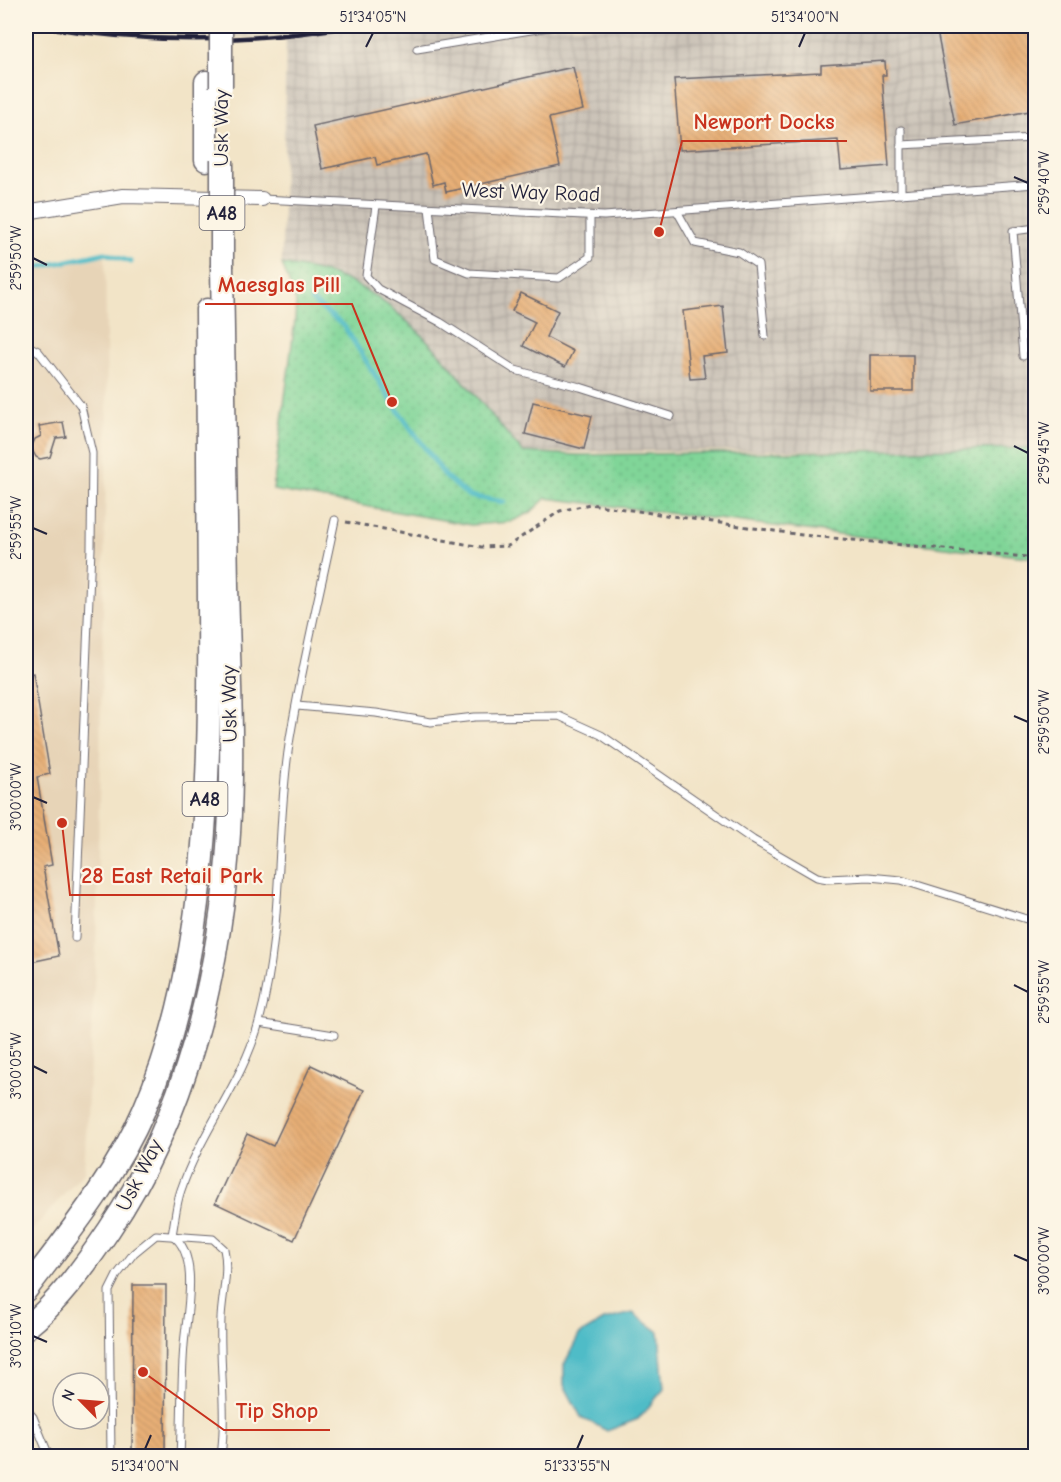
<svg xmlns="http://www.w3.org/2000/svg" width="1061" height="1482" viewBox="0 0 1061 1482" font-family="'Comic Neue',sans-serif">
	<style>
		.built { fill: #e7d4b7 }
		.industrial { fill: url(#industrial-grid) }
		.grass { fill: url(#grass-dots); stroke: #517c6a; stroke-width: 1.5 }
		.water { fill: #4fbcc7; stroke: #386f81; stroke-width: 1.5 }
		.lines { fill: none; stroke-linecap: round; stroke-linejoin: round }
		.stream { stroke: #4fbcc7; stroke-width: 5 }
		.building { fill: url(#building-back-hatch) }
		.lane-casing { stroke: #6b666c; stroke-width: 9 }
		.street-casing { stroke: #6b666c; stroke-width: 16 }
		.primary-casing { stroke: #6b666c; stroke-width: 25 }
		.path { stroke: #6b666c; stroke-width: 3; stroke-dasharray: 4.5 4.5; stroke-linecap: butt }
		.lane { stroke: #fff; stroke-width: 7 }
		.street { stroke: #fff; stroke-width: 14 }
		.primary { stroke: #fff; stroke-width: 22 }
		.rail { stroke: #22223b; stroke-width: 4.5 }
		.primary-bridge-casing { stroke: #6b666c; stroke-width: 25; stroke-linecap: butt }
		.primary-bridge { stroke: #fff; stroke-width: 22 }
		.ticks { fill: none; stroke: #22223b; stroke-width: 2 }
		.labels { text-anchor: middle; stroke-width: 4.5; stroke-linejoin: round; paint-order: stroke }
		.shield { fill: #fcf5e5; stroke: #63616e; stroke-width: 1.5 }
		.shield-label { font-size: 20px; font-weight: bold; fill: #22223b }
		.street-label { font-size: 21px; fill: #22223b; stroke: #fcf5e5 }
		.leader { fill: none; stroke: #c8321e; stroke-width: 2 }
		.callout-dot { fill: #c8321e; stroke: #fcf5e5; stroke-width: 2 }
		.callout-label { font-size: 22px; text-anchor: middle; font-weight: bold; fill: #c8321e; stroke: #fcf5e5; stroke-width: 4.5; stroke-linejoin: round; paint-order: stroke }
		.neatline { fill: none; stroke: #22223b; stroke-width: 2 }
		.ticks-label { font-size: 15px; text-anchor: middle; fill: #22223b }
	</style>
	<defs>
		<pattern id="industrial-grid" width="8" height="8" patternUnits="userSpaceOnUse" patternTransform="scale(1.5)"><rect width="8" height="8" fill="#cbc3b8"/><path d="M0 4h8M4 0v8" fill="none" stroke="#aea79f"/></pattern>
		<pattern id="grass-dots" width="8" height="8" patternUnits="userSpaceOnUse" patternTransform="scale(1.5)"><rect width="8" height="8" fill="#80d598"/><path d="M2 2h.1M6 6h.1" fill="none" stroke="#6eb784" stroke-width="1.8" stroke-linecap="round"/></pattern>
		<pattern id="building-back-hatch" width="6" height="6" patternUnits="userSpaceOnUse" patternTransform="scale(1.5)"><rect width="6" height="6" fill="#e7af76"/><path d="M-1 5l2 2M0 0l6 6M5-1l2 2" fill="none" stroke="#c69667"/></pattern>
	</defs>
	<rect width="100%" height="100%" fill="#fcf5e5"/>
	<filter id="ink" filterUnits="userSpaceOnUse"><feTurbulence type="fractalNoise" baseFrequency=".0167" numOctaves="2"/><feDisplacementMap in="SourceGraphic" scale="12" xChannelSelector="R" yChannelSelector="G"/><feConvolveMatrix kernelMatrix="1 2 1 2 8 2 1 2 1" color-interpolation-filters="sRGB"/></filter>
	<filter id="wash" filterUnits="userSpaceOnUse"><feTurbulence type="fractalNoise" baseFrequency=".008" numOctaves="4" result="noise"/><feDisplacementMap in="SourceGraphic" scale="24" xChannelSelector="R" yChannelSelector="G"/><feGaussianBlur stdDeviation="1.35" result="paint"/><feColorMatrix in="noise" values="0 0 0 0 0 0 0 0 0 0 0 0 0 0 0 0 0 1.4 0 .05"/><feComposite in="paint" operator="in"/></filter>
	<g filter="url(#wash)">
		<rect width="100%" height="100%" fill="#f2e4c7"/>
		<path class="built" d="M105,253L107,418L96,948L84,1172L26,1237V270Z"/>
		<path class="industrial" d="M221,26H1035V448L523,452L394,310L365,291L338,277L282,264L286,36L221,37Z"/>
		<path class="grass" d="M282,264C300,267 319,270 336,276C414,305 469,392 523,452L578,455L1035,448V558L546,498L530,513L510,522L471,525L273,490L295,320L296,302Z"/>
		<path class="water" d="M633,1313L659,1332L664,1389L638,1419L607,1431L581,1417L564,1385V1365L579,1335L604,1320Z"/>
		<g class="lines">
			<g class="stream">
				<path d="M26,270L105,253L131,262"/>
				<path d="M311,300L344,326L392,402L446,477L469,496L504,502"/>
			</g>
		</g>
		<g id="blocks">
			<g class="building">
				<path d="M936,26H1035V110L955,125Z"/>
				<path d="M885,61L886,75H882L889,166L841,170L838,140L680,150L674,79L821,72V65Z"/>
				<path d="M573,67L583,110L549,118L560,166L446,192L444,182L433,185L426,154L377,165L375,157L322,169L313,126Z"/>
				<path d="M521,293L558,311L546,337L573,351L565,367L523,346L535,322L512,311Z"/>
				<path d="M723,306L728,353L702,356L705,378L690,379L683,311Z"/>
				<rect x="870" y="355" width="43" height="36"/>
				<path d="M533,402L592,416L584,449L525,434Z"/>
				<path d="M63,422L66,437L56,438L50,457L40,459L36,457L31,448L35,439L41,436L39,426Z"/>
				<path d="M33,673L50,774L37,777L52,865L43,867L59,956L26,963V674Z"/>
				<path d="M311,1065L364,1090L294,1240L215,1203L247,1134L273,1146Z"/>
				<path d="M133,1285H166L165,1456H132Z"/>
			</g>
		</g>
	</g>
	<g filter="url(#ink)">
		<use href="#blocks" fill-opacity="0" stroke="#6b666c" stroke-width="1.5"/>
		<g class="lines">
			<defs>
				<g id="lane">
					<path d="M417,49L555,26"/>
					<path d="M901,130V194"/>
					<path d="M901,145L1035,138"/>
					<path d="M1034,184L1036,201"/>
					<path d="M262,199L604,216L1036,184"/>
					<path d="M376,206L366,276L378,289L440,322L515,370L580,387L671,416"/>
					<path d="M429,208L435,259L469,273L559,278L590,257V216"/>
					<path d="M677,211L695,243L739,252L758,265L765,336"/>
					<path d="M26,345L38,351L81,406L92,453L91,548L75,938"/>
					<path d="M1023,356L1013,231L1036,228"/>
					<path d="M297,706L376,713L431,722L475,717L559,716L601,735L753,840L817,877L828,879L869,877L901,880L1036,922"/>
					<path d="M259,1023L334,1035"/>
					<path d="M26,1409L33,1417L49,1456"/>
					<path d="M111,1456L109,1291L117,1275L134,1253L156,1235L213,1239L224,1249C229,1271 222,1296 221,1318C219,1364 227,1411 221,1456"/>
					<path d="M180,1456C182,1419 181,1382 184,1345C186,1316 201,1255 172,1235C175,1220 176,1204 181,1190C201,1131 243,1082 259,1022C284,929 275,832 290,738C302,665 320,593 335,520"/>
				</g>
				<path id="street" d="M26,212L123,196L262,199"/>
				<g id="primary">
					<path d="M206,82V160"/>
					<path d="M26,1290C69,1233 115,1177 144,1110C210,961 210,764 209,603C209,506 208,408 207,310"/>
					<path d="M26,1328C58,1303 86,1264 109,1230C187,1115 221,970 229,833C234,751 229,668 227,586C226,479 224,373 222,267"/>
				</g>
			</defs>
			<use href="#lane" class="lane-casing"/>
			<use href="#street" class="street-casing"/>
			<use href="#primary" class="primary-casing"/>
			<path class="path" d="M346,522L481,547L508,546L560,511L590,504L802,535L1036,558"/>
			<use href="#lane" class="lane"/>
			<use href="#street" class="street"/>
			<use href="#primary" class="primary"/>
			<path class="rail" d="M38,26C141,43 248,44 352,26"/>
			<defs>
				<g id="primary-bridge">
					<path d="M221,26V87"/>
					<path d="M222,160V267"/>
				</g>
			</defs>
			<use href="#primary-bridge" class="primary-bridge-casing"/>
			<use href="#primary-bridge" class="primary-bridge"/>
		</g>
	</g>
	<path class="ticks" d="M366,47L373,33M799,47L805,33M1014,177L1028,183M33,258L47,265M1014,446L1028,453M33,528L47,534M1014,716L1028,722M33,797L47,803M1014,985L1028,992M33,1066L47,1073M1014,1255L1028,1261M33,1336L47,1342M145,1449L151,1435M577,1449L583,1435"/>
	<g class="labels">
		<g class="shield">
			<rect x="199.5" y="196" width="45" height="34" rx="4.5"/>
			<rect x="182.5" y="782" width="45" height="34" rx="4.5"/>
		</g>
		<g class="shield-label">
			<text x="222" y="220">A48</text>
			<text x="205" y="806">A48</text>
		</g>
		<g class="street-label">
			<text transform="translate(221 128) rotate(-90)" y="7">Usk Way</text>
			<text transform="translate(531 192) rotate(2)" y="7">West Way Road</text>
			<text transform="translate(229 704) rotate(-91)" y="7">Usk Way</text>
			<text transform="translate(139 1175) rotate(-63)" y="7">Usk Way</text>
		</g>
	</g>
	<path class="leader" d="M659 232L682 141H847M392 402L352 304H205M62 823L70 895H275M143 1372L224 1430H330"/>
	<g class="callout-dot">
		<circle cx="659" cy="232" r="6"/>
		<circle cx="392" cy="402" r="6"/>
		<circle cx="62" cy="823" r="6"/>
		<circle cx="143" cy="1372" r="6"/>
	</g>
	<g class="callout-label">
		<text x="764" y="129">Newport Docks</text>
		<text x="279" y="292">Maesglas Pill</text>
		<text x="172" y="883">28 East Retail Park</text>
		<text x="277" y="1418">Tip Shop</text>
	</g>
	<rect width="1061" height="1482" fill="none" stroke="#fcf5e5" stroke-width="66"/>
	<g transform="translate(81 1401) rotate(295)"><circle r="28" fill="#fcf5e5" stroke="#a5a1a1" stroke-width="1.5"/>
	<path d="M0-4.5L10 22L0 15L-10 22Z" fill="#c8321e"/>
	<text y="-9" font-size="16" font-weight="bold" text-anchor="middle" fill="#22223b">N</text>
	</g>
	<rect x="33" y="33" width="995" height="1416" class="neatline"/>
	<g class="ticks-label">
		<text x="373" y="22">51°34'05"N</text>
		<text x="805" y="22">51°34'00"N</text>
		<text transform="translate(1044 183) rotate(-90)" y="5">2°59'40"W</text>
		<text transform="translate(16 258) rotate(-90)" y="5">2°59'50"W</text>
		<text transform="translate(1044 453) rotate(-90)" y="5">2°59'45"W</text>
		<text transform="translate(16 528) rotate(-90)" y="5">2°59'55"W</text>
		<text transform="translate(1044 722) rotate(-90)" y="5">2°59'50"W</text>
		<text transform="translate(16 797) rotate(-90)" y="5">3°00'00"W</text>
		<text transform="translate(1044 992) rotate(-90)" y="5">2°59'55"W</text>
		<text transform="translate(16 1066) rotate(-90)" y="5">3°00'05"W</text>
		<text transform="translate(1044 1261) rotate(-90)" y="5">3°00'00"W</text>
		<text transform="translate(16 1336) rotate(-90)" y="5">3°00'10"W</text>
		<text x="145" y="1471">51°34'00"N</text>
		<text x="577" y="1471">51°33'55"N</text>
	</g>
</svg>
